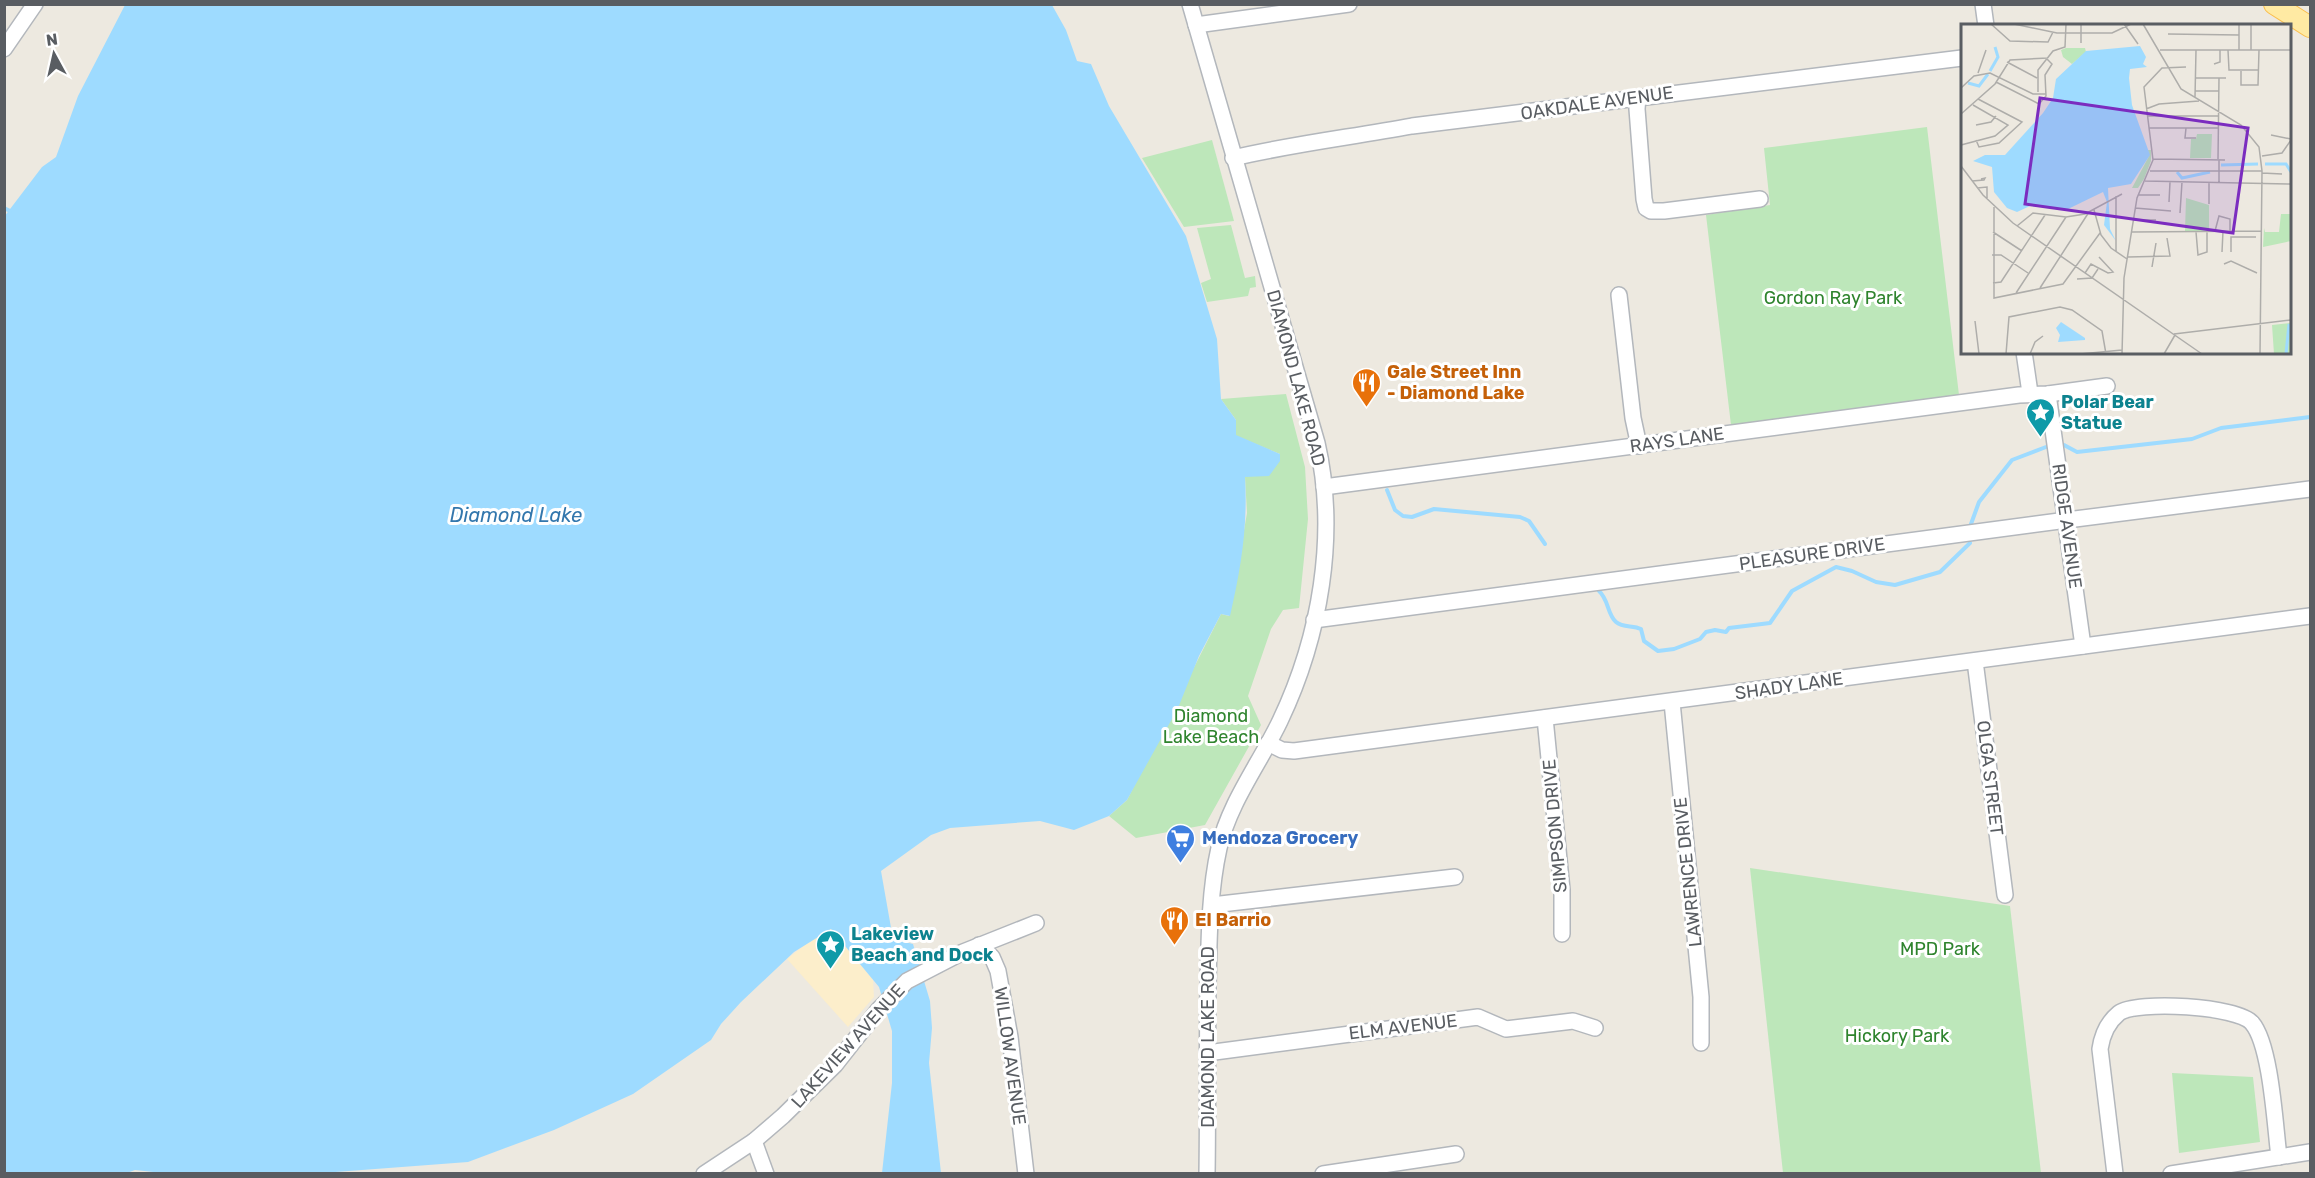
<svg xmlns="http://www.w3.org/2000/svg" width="2315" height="1178" viewBox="0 0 2315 1178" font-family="Rubik,sans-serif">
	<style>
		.green { fill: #bde7ba }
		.sand { fill: #fceecb }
		.water { fill: #9edbff }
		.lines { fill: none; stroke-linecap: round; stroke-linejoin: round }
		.stream { stroke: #9edbff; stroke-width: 4 }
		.minor-casing { stroke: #b3b7bc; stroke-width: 18 }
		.major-casing { stroke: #fabe4c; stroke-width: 22 }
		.minor { stroke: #fff; stroke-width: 15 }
		.major { stroke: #ffeaa3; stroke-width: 20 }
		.labels { text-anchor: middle; stroke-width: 6; stroke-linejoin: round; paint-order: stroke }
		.street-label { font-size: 18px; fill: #595d62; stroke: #fff }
		.park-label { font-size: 18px; fill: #2f842e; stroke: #fff }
		.food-label { font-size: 18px; font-weight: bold; fill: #c56008; stroke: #fff; text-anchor: start }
		.culture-label { font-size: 18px; font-weight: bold; fill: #0d838f; stroke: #fff; text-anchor: start }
		.shop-label { font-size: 18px; font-weight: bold; fill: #366cbe; stroke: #fff; text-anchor: start }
		.water-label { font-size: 20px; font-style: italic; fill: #3377ad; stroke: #fff }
		.inset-river { fill: none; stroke: #9edbff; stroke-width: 3 }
		.inset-road { fill: none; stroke: #aeadaa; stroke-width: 1.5 }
		.view { fill: #7b2cbf; fill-opacity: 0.15; stroke: #7b2cbf; stroke-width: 3 }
		.inset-edge { fill: none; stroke: #595d62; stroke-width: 3 }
	</style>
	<rect width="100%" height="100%" fill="#ede9e0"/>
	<g class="green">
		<path d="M1927,127L1959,395L1731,425L1706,215L1770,205L1764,148Z"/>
		<path d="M1212,140L1234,221L1184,227L1142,158Z"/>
		<path d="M1231,225L1245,278L1255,276L1256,287L1250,288L1248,296L1207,302L1201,283L1211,279L1197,228Z"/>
		<path d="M1286,394L1305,467L1308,519L1299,608L1283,610L1271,629L1248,696L1261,725L1205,825L1136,838L1109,816L1127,800L1221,614L1229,616L1247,513L1245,477L1280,454L1236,436V420L1221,399Z"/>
		<path d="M1750,868L2010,906L2041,1173H1783Z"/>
		<path d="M2172,1073L2253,1077L2260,1142L2179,1153Z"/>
	</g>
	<path class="sand" d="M831,929L873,980L874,997L848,1027L787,959L816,936Z"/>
	<path class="water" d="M125,5H1052L1066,30L1077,61L1091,64L1109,106L1186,236L1217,339L1221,399L1236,420V435L1280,454V461L1269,476L1245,477C1248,526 1241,568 1230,616L1221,614L1199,656L1178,708L1127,800L1109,816L1074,830L1040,821L950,828L931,835L881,871L893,939L913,944L930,1001L932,1028L929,1063L941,1173H882L892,1083V1031L879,987L831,929L794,952L741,1002L721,1024L711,1040L633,1094L554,1130L468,1162L309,1174H172L135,1170L124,1174L5,1173L4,217L42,167L56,157L78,96Z"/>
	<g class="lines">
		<g class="stream">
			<path d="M4,208L10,211"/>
			<path d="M2064,445L2077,452L2192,439L2221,428L2310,417"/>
			<path d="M1387,490L1395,510L1403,516L1412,517L1434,509L1520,517L1529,521L1545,544"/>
			<path d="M1971,524L1979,502L2012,460L2046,447"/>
			<path d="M1599,591C1609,600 1607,614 1616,622C1623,628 1633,625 1641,629L1644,641L1658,651L1674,649L1700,639L1706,632L1715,630L1726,632L1729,628L1770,623L1792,591L1836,567L1852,571L1876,582L1895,585L1940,572L1970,543"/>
		</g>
		<defs>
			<g id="minor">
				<path d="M1190,4L1317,443C1338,535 1320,637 1280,721C1260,763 1229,803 1219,848C1209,893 1209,941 1208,988C1207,1050 1208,1112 1207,1174"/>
				<path d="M1983,4L1986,26"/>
				<path d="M1196,25L1349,4"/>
				<path d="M4,49L35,4"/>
				<path d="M1638,97L1637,109L1644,199L1646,208L1651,211H1664L1760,199"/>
				<path d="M1233,158C1292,144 1353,137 1412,126L1962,58"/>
				<path d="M1619,295L1633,418L1639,446"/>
				<path d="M2024,352L2030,393"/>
				<path d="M2048,394L2083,646"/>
				<path d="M1324,487L2019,395L2048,394L2107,386"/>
				<path d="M1314,620L2067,520L2310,489"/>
				<path d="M1975,661L2005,895"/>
				<path d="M1672,702L1701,997V1043"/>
				<path d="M1545,718L1562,890V934"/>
				<path d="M1268,743L1282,750L1294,751L2310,616"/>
				<path d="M1212,905L1455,877"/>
				<path d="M979,945L992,957L998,971L1010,1037L1026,1174"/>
				<path d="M1207,1053L1478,1017L1506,1029L1573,1021L1595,1028"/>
				<path d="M754,1141L766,1174"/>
				<path d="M704,1174L754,1141L783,1116L835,1065L879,1009L907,981L963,952L1036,923"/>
				<path d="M1323,1174L1456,1154"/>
				<path d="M2115,1174L2100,1049C2102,1035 2108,1022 2119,1013C2137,1000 2238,1006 2252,1023C2271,1045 2275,1126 2279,1157"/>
				<path d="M2171,1174L2310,1152"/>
			</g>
			<path id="major" d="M2274,4L2310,27"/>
		</defs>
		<use href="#minor" class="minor-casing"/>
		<use href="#major" class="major-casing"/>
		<use href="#minor" class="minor"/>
		<use href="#major" class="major"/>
	</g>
	<defs>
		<symbol id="restaurant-pin" viewBox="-11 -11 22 30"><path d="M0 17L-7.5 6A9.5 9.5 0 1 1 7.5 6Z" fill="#e8710a" stroke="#fff"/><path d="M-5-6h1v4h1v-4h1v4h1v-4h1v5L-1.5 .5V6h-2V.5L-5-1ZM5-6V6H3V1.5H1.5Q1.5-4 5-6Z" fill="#fff"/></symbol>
		<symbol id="sight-pin" viewBox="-11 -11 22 30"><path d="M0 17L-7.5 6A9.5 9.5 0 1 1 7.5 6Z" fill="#0f9aa8" stroke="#fff"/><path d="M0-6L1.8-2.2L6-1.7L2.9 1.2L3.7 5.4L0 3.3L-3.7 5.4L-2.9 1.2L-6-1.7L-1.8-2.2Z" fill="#fff"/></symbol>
		<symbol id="supermarket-pin" viewBox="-11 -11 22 30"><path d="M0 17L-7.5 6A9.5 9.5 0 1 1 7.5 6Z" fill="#3f7fe0" stroke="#fff"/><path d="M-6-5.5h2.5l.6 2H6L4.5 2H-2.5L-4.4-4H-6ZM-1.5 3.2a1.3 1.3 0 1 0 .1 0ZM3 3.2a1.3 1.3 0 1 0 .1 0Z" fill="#fff"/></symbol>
	</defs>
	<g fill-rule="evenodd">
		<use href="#restaurant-pin" x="1350" y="366" width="33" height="45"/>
		<use href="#sight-pin" x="2024" y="396" width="33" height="45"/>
		<use href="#supermarket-pin" x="1164" y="822" width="33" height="45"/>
		<use href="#restaurant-pin" x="1158" y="904" width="33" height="45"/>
		<use href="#sight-pin" x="814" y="928" width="33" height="45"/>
	</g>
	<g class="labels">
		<g class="street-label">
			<text transform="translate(1597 103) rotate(-8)" y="6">OAKDALE AVENUE</text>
			<text transform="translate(1296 378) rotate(75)" y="6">DIAMOND LAKE ROAD</text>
			<text transform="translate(1677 440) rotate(-8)" y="6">RAYS LANE</text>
			<text transform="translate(2067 526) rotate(82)" y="6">RIDGE AVENUE</text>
			<text transform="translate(1812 554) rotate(-8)" y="6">PLEASURE DRIVE</text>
			<text transform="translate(1789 686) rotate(-8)" y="6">SHADY LANE</text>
			<text transform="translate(1990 778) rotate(83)" y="6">OLGA STREET</text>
			<text transform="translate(1555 826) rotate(-95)" y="6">SIMPSON DRIVE</text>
			<text transform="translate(1688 872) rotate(-96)" y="6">LAWRENCE DRIVE</text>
			<text transform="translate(1403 1027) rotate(-7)" y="6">ELM AVENUE</text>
			<text transform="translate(1208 1037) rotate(-90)" y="6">DIAMOND LAKE ROAD</text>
			<text transform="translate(848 1046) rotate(-48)" y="6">LAKEVIEW AVENUE</text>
			<text transform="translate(1010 1056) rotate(82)" y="6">WILLOW AVENUE</text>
		</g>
		<g class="park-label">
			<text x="1833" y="304">Gordon Ray Park</text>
			<text x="1211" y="722">Diamond<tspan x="1211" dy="21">Lake Beach</tspan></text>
			<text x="1940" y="955">MPD Park</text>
			<text x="1897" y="1042">Hickory Park</text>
		</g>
		<g class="food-label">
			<text x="1387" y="378">Gale Street Inn<tspan x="1387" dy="21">- Diamond Lake</tspan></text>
			<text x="1195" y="926">El Barrio</text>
		</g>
		<g class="culture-label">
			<text x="2061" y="408">Polar Bear<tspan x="2061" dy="21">Statue</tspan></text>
			<text x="851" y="940">Lakeview<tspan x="851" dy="21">Beach and Dock</tspan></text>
		</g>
		<g class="shop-label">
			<text x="1202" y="844">Mendoza Grocery</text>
		</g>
		<g class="water-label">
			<text x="516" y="522">Diamond Lake</text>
		</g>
	</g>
	<g transform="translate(1961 24)">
		<rect width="330" height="330" fill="#ede9e0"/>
		<path d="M105,24H124L125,28L111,40L102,33L100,26ZM236,110H251L250,134H229L230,115H235ZM184,126H190V137L183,155L177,164H171L188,132ZM225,174L248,181V207H224ZM320,190H330V217L302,223L303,204L304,208H318ZM330,299V330H313L311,301Z" fill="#bde7ba"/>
		<path d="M179,22L185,33L182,40L186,43L169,45L168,54L171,81L189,131L170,160L147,164L149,205L155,217L143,201L146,178L142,168L107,185L69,182L56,188L46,184L33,168L31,143L12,137L24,131H44L82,89L92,74L95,55L125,27ZM100,298L124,314V316L97,318L99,311L95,304Z" fill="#9edbff"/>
		<path class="inset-river" d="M29,47L37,33L34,23M7,59L18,62L27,50M304,140H325L330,148M260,141L297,140M216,148L221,154L249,148M325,330L328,300"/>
		<path class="inset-road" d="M30,0L49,17L87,18L92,8M53,0L96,9H151L170,0M163,0L177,20M182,0L220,65L280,101L298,123L301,147L299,330M207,10L278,11M120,19V0M199,26H330M267,26L268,46H298M278,26V0M290,26V0M46,38L76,54M253,40L259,38V26M280,47V61H297L298,26M17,49L25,26M234,54H265M35,58L78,80L85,72L84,51L91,40L86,35M0,64L13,52L29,49L72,70H85M234,67H258M77,68V46L92,27L104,23L105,0M234,73L235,26M185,85L198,80L238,77M0,90L34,60L49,36L87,34M186,92H257M15,101L30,98L35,92M188,104H257M225,104L224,114H235M310,111L330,115M15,116L18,123L38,119L61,98L17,75M0,121L34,112L47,101L12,81M301,132L321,129L330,116M192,135L264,136M257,135L258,54M258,136V159M0,142L22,171L52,199L241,330M189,147H301M301,149L321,150M11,157L23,156L24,154L20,155M184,157L330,160M16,164L26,163V175M177,171H199M155,172V228M208,178L209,158M248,180V159M33,183V274L102,260L139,209M174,184L210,187M133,186L140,211L150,224L166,235M219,189L221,158M173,196H195M56,202L72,189L105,193L124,190L161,170M254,207L258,192L269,195V207M32,208L61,227M171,208L300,207M235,208L237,231L246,228V207M261,228L262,207M270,228V213H295M31,231H40L67,249M167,233L209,232L206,214M263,240L270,237L296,249M191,243L195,219M124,249L130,240L147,249L152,248L138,233M116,255L131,254L137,245M32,259L40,258L84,191M79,264L128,188M55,269L105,193M14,297L18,330M213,310L330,296M45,330L48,293L99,283L111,286L141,307L145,330M69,330L74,318L82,312M119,330L161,326M161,330L163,254L176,174L192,136L183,63L201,44L225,43M203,330L214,311"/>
		<path class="view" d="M79,74L287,104L272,209L64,180Z"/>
		<rect width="330" height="330" class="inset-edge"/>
	</g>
	<rect width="2315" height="1178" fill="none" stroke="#595d62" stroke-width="12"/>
	<g transform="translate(54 54) rotate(352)" stroke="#ffffff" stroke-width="4.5" paint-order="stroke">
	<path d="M0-4.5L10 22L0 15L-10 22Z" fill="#595d62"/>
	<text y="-9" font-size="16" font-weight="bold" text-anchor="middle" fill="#595d62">N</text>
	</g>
</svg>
